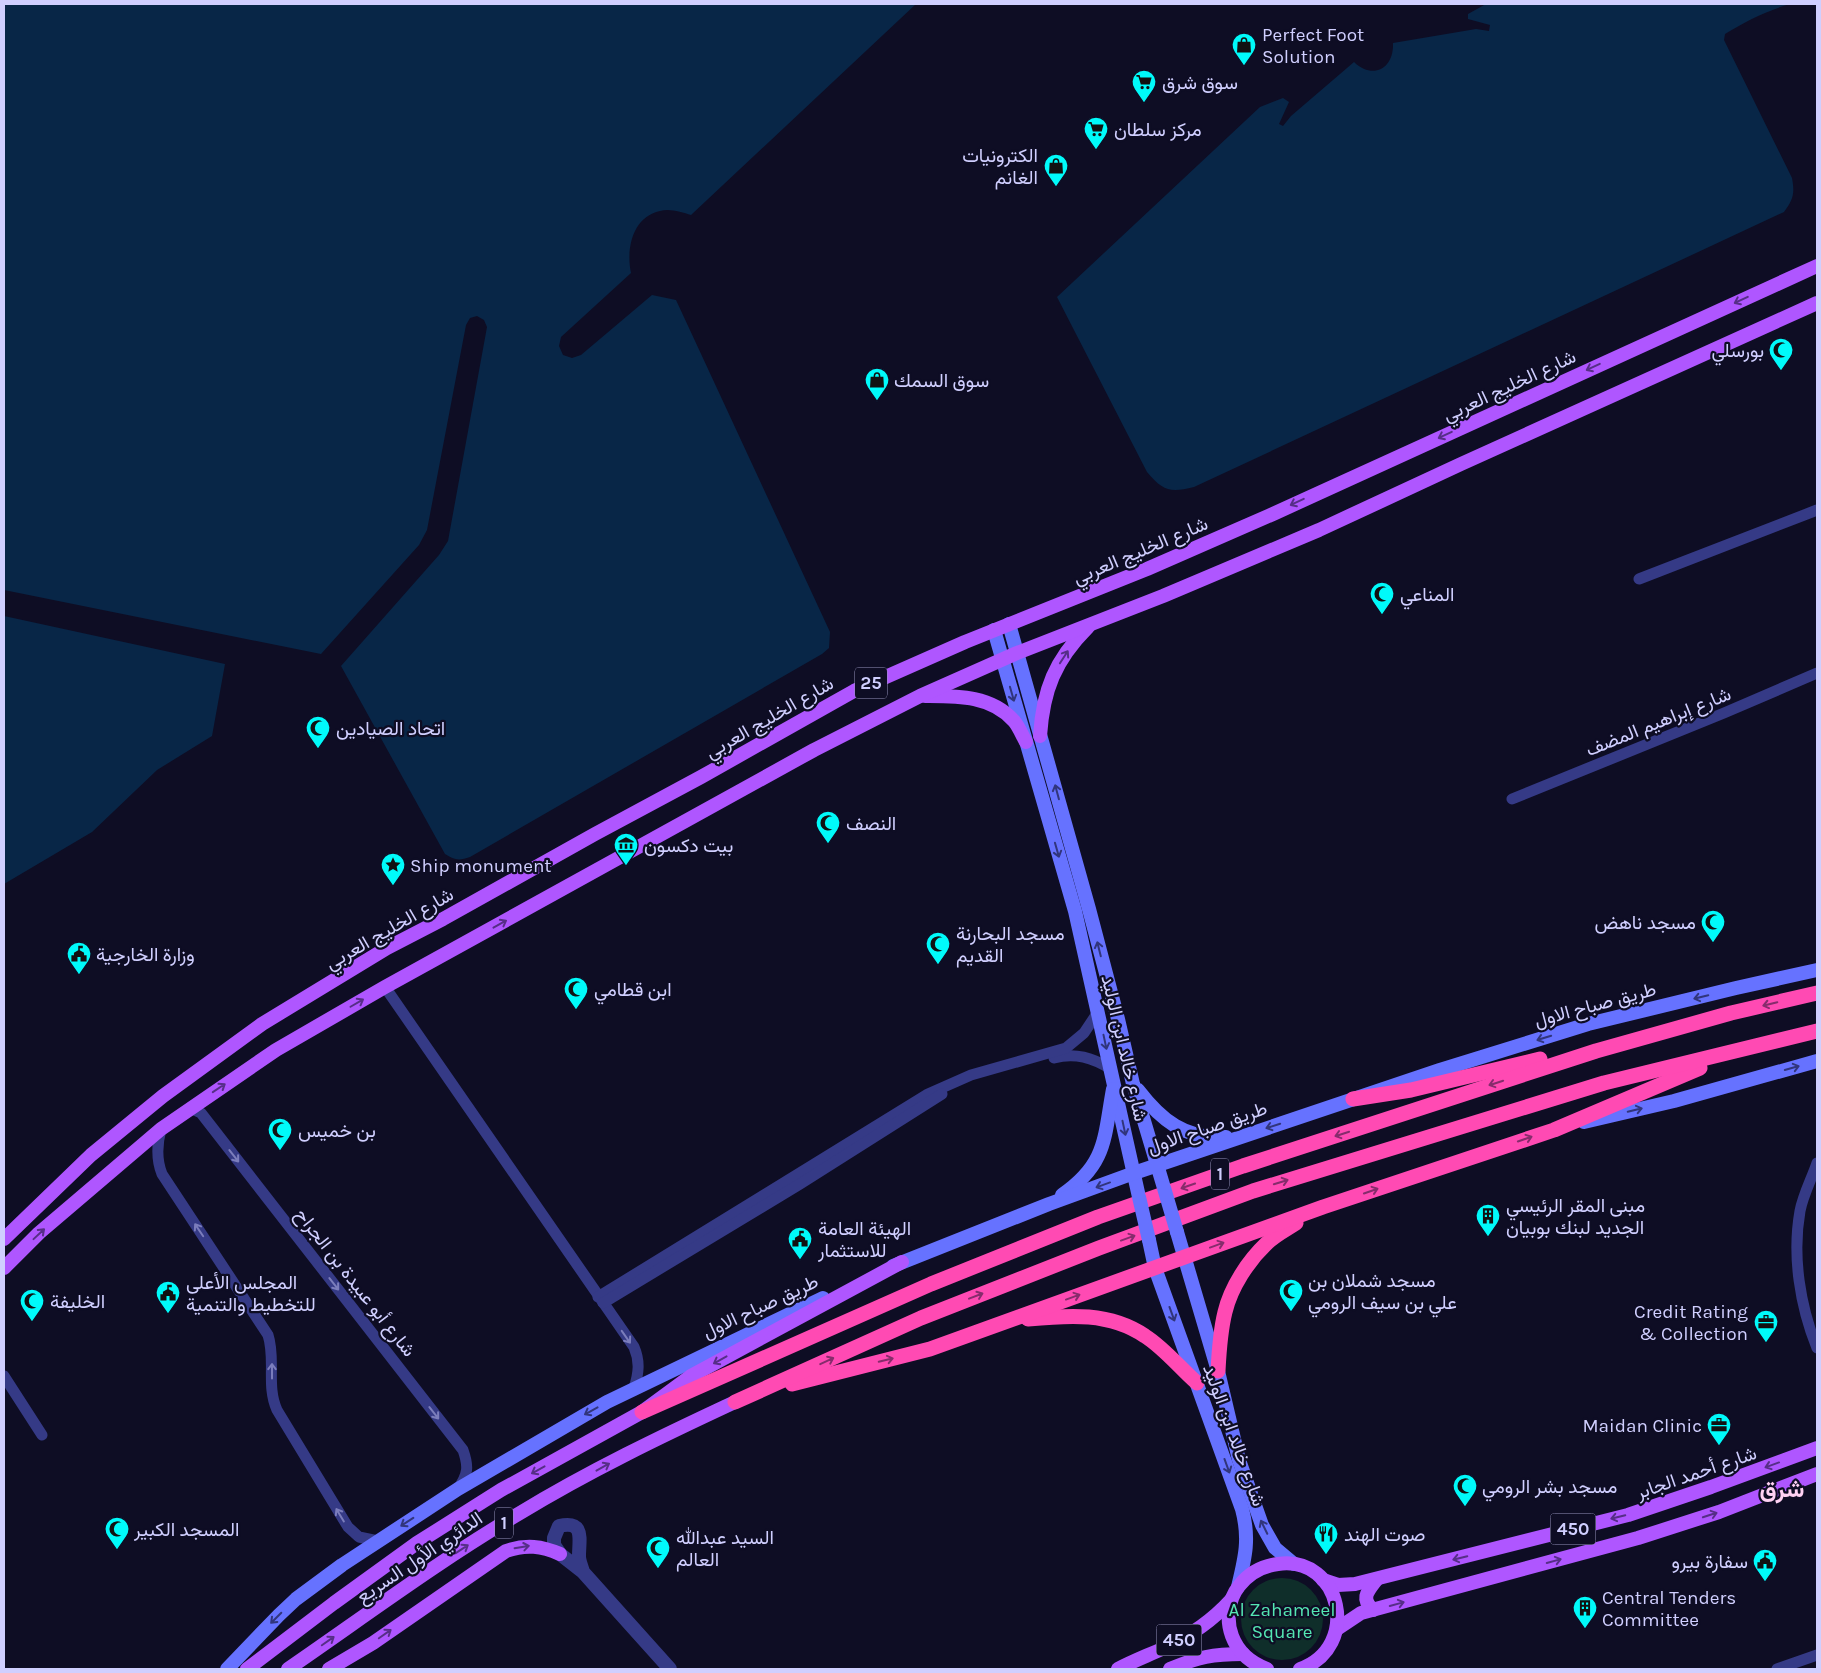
<svg xmlns="http://www.w3.org/2000/svg" width="1821" height="1673" viewBox="0 0 1821 1673" font-family="Karla,Vazirmatn,sans-serif">
	<style>
		.green { fill: #0f2e2a }
		.water { fill: #082647 }
		.lines { fill: none; stroke-linecap: round; stroke-linejoin: round }
		.minor { stroke: #353a86; stroke-width: 11 }
		.tertiary { stroke: #353a86; stroke-width: 14 }
		.secondary { stroke: #6672ff; stroke-width: 14 }
		.primary { stroke: #af56ff; stroke-width: 14 }
		.motorway { stroke: #ff4ab3; stroke-width: 15 }
		.secondary-bridge { stroke: #6672ff; stroke-width: 14 }
		.oneway { stroke: #562e87 }
		.oneway2 { stroke: #31357c }
		.oneway3 { stroke: #862c6c }
		.oneway4 { stroke: #7b7dbc }
		.labels { text-anchor: middle; stroke-width: 4.5; stroke-linejoin: round; paint-order: stroke }
		.shield { fill: #0e0d24; stroke: #9695bd; stroke-width: 1 }
		.shield-label { font-size: 18px; font-weight: bold; fill: #d0cfff }
		.poi-label { font-size: 19px; fill: #d0cfff; stroke: #0e0d24; text-anchor: start }
		.street-label { font-size: 19px; fill: #d0cfff; stroke: #0e0d24 }
		.park-label { font-size: 19px; fill: #54e6b3; stroke: #0e0d24 }
		.district-label { font-size: 24px; font-weight: bold; fill: #ffd1f3; stroke: #0e0d24 }
	</style>
	<rect width="100%" height="100%" fill="#0e0d24"/>
	<circle class="green" cx="1282" cy="1619" r="41"/>
	<g class="water">
		<path d="M4,4H916L691,215C682,212 669,208 660,211C632,217 626,250 631,273L561,337L559,346L563,355L572,358L581,355L652,295L676,300L830,632L829,648L822,654L470,857C459,861 454,860 445,854L341,666L439,555L448,541L487,327L484,320L477,316L470,318L466,325L427,530L419,545L321,654L4,590Z"/>
		<path d="M1486,4H1790C1766,11 1746,21 1725,34L1724,40L1792,178C1795,194 1793,200 1784,212L1194,487C1170,493 1163,491 1147,472L1057,297L1260,107L1283,98L1289,102L1279,124L1283,126L1291,116L1354,62C1373,80 1394,69 1393,43L1476,29L1489,31L1490,25L1468,19V14Z"/>
		<path d="M4,616L225,664L212,736L157,770L92,832L4,884Z"/>
	</g>
	<g class="lines">
		<g class="minor">
			<path d="M1639,579L1817,510"/>
			<path d="M1512,799L1724,713L1817,673"/>
			<path d="M385,987L634,1347C640,1361 639,1373 634,1388"/>
			<path d="M1054,1058C1075,1052 1093,1058 1111,1069"/>
			<path d="M190,1108L201,1113L463,1450C469,1467 468,1474 458,1489"/>
			<path d="M161,1129C157,1144 156,1159 162,1174L268,1335C276,1359 266,1386 277,1410L348,1527L359,1537L378,1541"/>
			<path d="M1817,1163C1812,1178 1803,1195 1800,1211C1792,1256 1800,1306 1817,1348"/>
			<path d="M598,1297L928,1094L971,1075L1066,1048L1084,1033L1098,1012"/>
			<path d="M603,1303L800,1184L942,1094"/>
			<path d="M4,1376L42,1435"/>
			<path d="M1777,1669L1817,1655"/>
		</g>
		<path class="tertiary" d="M583,1572C582,1567 579,1562 579,1556C579,1539 585,1520 559,1526L554,1538V1545L560,1554L583,1572L670,1669"/>
		<g class="secondary">
			<path d="M1009,624L1089,909L1118,1019L1133,1084L1164,1188"/>
			<path d="M994,630L1075,911L1139,1197"/>
			<path d="M1138,1090C1161,1120 1185,1140 1226,1137"/>
			<path d="M1584,1122L1674,1101L1817,1061"/>
			<path d="M1062,1195C1107,1164 1104,1138 1113,1089"/>
			<path d="M1177,1232L1218,1371L1239,1460L1262,1525L1275,1548L1294,1564"/>
			<path d="M1149,1240L1155,1268L1242,1509C1250,1539 1245,1558 1238,1587"/>
			<path d="M893,1266L1049,1204L1134,1173L1440,1070L1588,1024L1736,988L1817,970"/>
			<path d="M227,1669L279,1615L296,1599L342,1565L458,1489L607,1402L823,1298"/>
		</g>
		<g class="primary">
			<path d="M925,696C957,696 991,695 1014,721C1019,727 1022,735 1026,742"/>
			<path d="M1040,736C1043,690 1055,660 1088,627"/>
			<path d="M4,1239L91,1155L163,1096L262,1024L387,948L443,919L595,834L701,777L854,691L965,642L1147,569L1273,514L1817,266"/>
			<path d="M4,1268L39,1233L161,1129L276,1050L385,987L814,750L920,696L1017,653L1163,596L1319,530L1461,464L1817,303"/>
			<path d="M1323,1580L1338,1585L1355,1584L1628,1515L1711,1487L1817,1448"/>
			<path d="M1373,1610C1360,1598 1368,1591 1377,1579"/>
			<path d="M1337,1629L1361,1613L1638,1538L1719,1512L1817,1474"/>
			<path d="M247,1669L334,1603L417,1543L501,1490L642,1412L691,1376L902,1262"/>
			<path d="M288,1669C365,1616 440,1560 520,1513C589,1471 662,1436 735,1402"/>
			<path d="M329,1669L373,1643L506,1551C526,1544 542,1546 560,1554"/>
			<path d="M1118,1669C1133,1661 1149,1655 1164,1648C1190,1636 1212,1621 1231,1600"/>
			<path d="M1170,1669C1198,1657 1213,1654 1243,1654"/>
			<path d="M1267,1669C1251,1663 1238,1652 1232,1636C1226,1620 1228,1600 1239,1586C1249,1573 1262,1566 1278,1564C1341,1555 1362,1647 1300,1669"/>
		</g>
		<g class="motorway">
			<path d="M1353,1099L1411,1090L1540,1059"/>
			<path d="M1028,1319C1069,1315 1110,1312 1145,1336C1164,1348 1180,1368 1197,1383"/>
			<path d="M1218,1371C1219,1351 1220,1332 1225,1312C1231,1287 1248,1261 1267,1243C1275,1235 1287,1229 1296,1223"/>
			<path d="M792,1384L930,1349L1323,1207L1554,1130L1700,1068"/>
			<path d="M735,1402L921,1318L1099,1248L1253,1191L1604,1083L1817,1031"/>
			<path d="M642,1412L931,1284L1098,1217L1243,1166L1596,1051L1731,1013L1817,993"/>
		</g>
		<g class="secondary-bridge">
			<path d="M1164,1188L1177,1232"/>
			<path d="M1139,1197L1149,1240"/>
		</g>
	</g>
	<defs><path id="oneway-shaft" d="M-6 0H5M1.5-3L5.5 0L1.5 3" fill="none" stroke-width="1.6" stroke-linecap="round" stroke-linejoin="round" transform="scale(1.25)"/></defs>
	<g class="oneway">
		<use href="#oneway-shaft" transform="translate(1741 300) rotate(155)"/>
		<use href="#oneway-shaft" transform="translate(1593 367) rotate(155)"/>
		<use href="#oneway-shaft" transform="translate(1445 435) rotate(155)"/>
		<use href="#oneway-shaft" transform="translate(1297 502) rotate(155)"/>
		<use href="#oneway-shaft" transform="translate(1064 657) rotate(-57)"/>
		<use href="#oneway-shaft" transform="translate(500 924) rotate(-29)"/>
		<use href="#oneway-shaft" transform="translate(357 1003) rotate(-30)"/>
		<use href="#oneway-shaft" transform="translate(219 1088) rotate(-34)"/>
		<use href="#oneway-shaft" transform="translate(39 1234) rotate(-43)"/>
		<use href="#oneway-shaft" transform="translate(720 1360) rotate(151)"/>
		<use href="#oneway-shaft" transform="translate(1772 1465) rotate(160)"/>
		<use href="#oneway-shaft" transform="translate(603 1467) rotate(-29)"/>
		<use href="#oneway-shaft" transform="translate(538 1470) rotate(151)"/>
		<use href="#oneway-shaft" transform="translate(1710 1515) rotate(-18)"/>
		<use href="#oneway-shaft" transform="translate(1618 1517) rotate(166)"/>
		<use href="#oneway-shaft" transform="translate(522 1547) rotate(-9)"/>
		<use href="#oneway-shaft" transform="translate(462 1549) rotate(-33)"/>
		<use href="#oneway-shaft" transform="translate(1460 1558) rotate(166)"/>
		<use href="#oneway-shaft" transform="translate(1554 1561) rotate(-15)"/>
		<use href="#oneway-shaft" transform="translate(1397 1604) rotate(-15)"/>
		<use href="#oneway-shaft" transform="translate(385 1634) rotate(-35)"/>
		<use href="#oneway-shaft" transform="translate(328 1641) rotate(-35)"/>
	</g>
	<g class="oneway2">
		<use href="#oneway-shaft" transform="translate(1012 694) rotate(74)"/>
		<use href="#oneway-shaft" transform="translate(1057 792) rotate(-105)"/>
		<use href="#oneway-shaft" transform="translate(1057 850) rotate(74)"/>
		<use href="#oneway-shaft" transform="translate(1099 949) rotate(-104)"/>
		<use href="#oneway-shaft" transform="translate(1701 997) rotate(166)"/>
		<use href="#oneway-shaft" transform="translate(1544 1038) rotate(163)"/>
		<use href="#oneway-shaft" transform="translate(1105 1042) rotate(78)"/>
		<use href="#oneway-shaft" transform="translate(1792 1068) rotate(-16)"/>
		<use href="#oneway-shaft" transform="translate(1635 1110) rotate(-14)"/>
		<use href="#oneway-shaft" transform="translate(1273 1126) rotate(162)"/>
		<use href="#oneway-shaft" transform="translate(1124 1128) rotate(78)"/>
		<use href="#oneway-shaft" transform="translate(1103 1185) rotate(160)"/>
		<use href="#oneway-shaft" transform="translate(1172 1314) rotate(70)"/>
		<use href="#oneway-shaft" transform="translate(591 1411) rotate(151)"/>
		<use href="#oneway-shaft" transform="translate(1227 1466) rotate(70)"/>
		<use href="#oneway-shaft" transform="translate(407 1522) rotate(147)"/>
		<use href="#oneway-shaft" transform="translate(1264 1527) rotate(-116)"/>
		<use href="#oneway-shaft" transform="translate(276 1618) rotate(135)"/>
	</g>
	<g class="oneway3">
		<use href="#oneway-shaft" transform="translate(1770 1004) rotate(167)"/>
		<use href="#oneway-shaft" transform="translate(1496 1083) rotate(162)"/>
		<use href="#oneway-shaft" transform="translate(1342 1134) rotate(162)"/>
		<use href="#oneway-shaft" transform="translate(1525 1139) rotate(-19)"/>
		<use href="#oneway-shaft" transform="translate(1281 1182) rotate(-17)"/>
		<use href="#oneway-shaft" transform="translate(1188 1186) rotate(161)"/>
		<use href="#oneway-shaft" transform="translate(1371 1191) rotate(-19)"/>
		<use href="#oneway-shaft" transform="translate(1128 1238) rotate(-20)"/>
		<use href="#oneway-shaft" transform="translate(1217 1245) rotate(-20)"/>
		<use href="#oneway-shaft" transform="translate(976 1296) rotate(-21)"/>
		<use href="#oneway-shaft" transform="translate(1073 1297) rotate(-20)"/>
		<use href="#oneway-shaft" transform="translate(886 1360) rotate(-14)"/>
		<use href="#oneway-shaft" transform="translate(827 1361) rotate(-25)"/>
	</g>
	<g class="oneway4">
		<use href="#oneway-shaft" transform="translate(234 1156) rotate(52)"/>
		<use href="#oneway-shaft" transform="translate(199 1230) rotate(-124)"/>
		<use href="#oneway-shaft" transform="translate(334 1284) rotate(52)"/>
		<use href="#oneway-shaft" transform="translate(626 1337) rotate(55)"/>
		<use href="#oneway-shaft" transform="translate(272 1371) rotate(-90)"/>
		<use href="#oneway-shaft" transform="translate(434 1413) rotate(52)"/>
		<use href="#oneway-shaft" transform="translate(340 1515) rotate(-121)"/>
	</g>
	<defs>
		<symbol id="shop-pin" viewBox="-11 -11 22 30"><path d="M0 17L-7.5 6A9.5 9.5 0 1 1 7.5 6Z" fill="#00fafa" stroke="#0e0d24"/><path d="M-5-2.5h2.3a2.7 3.5 0 0 1 5.4 0H5L5.5 6h-11ZM-1.5-2.5h3a1.5 2.3 0 0 0-3 0Z" fill="#111"/></symbol>
		<symbol id="supermarket-pin" viewBox="-11 -11 22 30"><path d="M0 17L-7.5 6A9.5 9.5 0 1 1 7.5 6Z" fill="#00fafa" stroke="#0e0d24"/><path d="M-6-5.5h2.5l.6 2H6L4.5 2H-2.5L-4.4-4H-6ZM-1.5 3.2a1.3 1.3 0 1 0 .1 0ZM3 3.2a1.3 1.3 0 1 0 .1 0Z" fill="#111"/></symbol>
		<symbol id="mosque-pin" viewBox="-11 -11 22 30"><path d="M0 17L-7.5 6A9.5 9.5 0 1 1 7.5 6Z" fill="#00fafa" stroke="#0e0d24"/><path d="M3.5-4.9A6 6 0 1 0 3.5 4.9A5 5 0 1 1 3.5-4.9Z" fill="#111"/></symbol>
		<symbol id="museum-pin" viewBox="-11 -11 22 30"><path d="M0 17L-7.5 6A9.5 9.5 0 1 1 7.5 6Z" fill="#00fafa" stroke="#0e0d24"/><path d="M0-6L6-3V-2H-6V-3ZM-5-1h2V3h-2ZM-1-1h2V3h-2ZM3-1h2V3H3ZM-6 4H6V6H-6Z" fill="#111"/></symbol>
		<symbol id="sight-pin" viewBox="-11 -11 22 30"><path d="M0 17L-7.5 6A9.5 9.5 0 1 1 7.5 6Z" fill="#00fafa" stroke="#0e0d24"/><path d="M0-6L1.8-2.2L6-1.7L2.9 1.2L3.7 5.4L0 3.3L-3.7 5.4L-2.9 1.2L-6-1.7L-1.8-2.2Z" fill="#111"/></symbol>
		<symbol id="civic-pin" viewBox="-11 -11 22 30"><path d="M0 17L-7.5 6A9.5 9.5 0 1 1 7.5 6Z" fill="#00fafa" stroke="#0e0d24"/><path d="M-.6-6.5H3V-4.5H.6V-3L4-1V1h2V6H-6V1h2V-1L-.6-3ZM-1.2 2.5V6h2.4V2.5Z" fill="#111"/></symbol>
		<symbol id="building-pin" viewBox="-11 -11 22 30"><path d="M0 17L-7.5 6A9.5 9.5 0 1 1 7.5 6Z" fill="#00fafa" stroke="#0e0d24"/><path d="M-4-6H4V6H1V3H-1V6H-4ZM-2.5-4.3h1.7v1.8h-1.7ZM.8-4.3h1.7v1.8H.8ZM-2.5-1h1.7V.8h-1.7ZM.8-1h1.7V.8H.8Z" fill="#111"/></symbol>
		<symbol id="office-pin" viewBox="-11 -11 22 30"><path d="M0 17L-7.5 6A9.5 9.5 0 1 1 7.5 6Z" fill="#00fafa" stroke="#0e0d24"/><path d="M-6-3h4V-5.5h4V-3h4V5H-6ZM-1-4.5V-3h2v-1.5ZM-6 0V1H6V0Z" fill="#111"/></symbol>
		<symbol id="restaurant-pin" viewBox="-11 -11 22 30"><path d="M0 17L-7.5 6A9.5 9.5 0 1 1 7.5 6Z" fill="#00fafa" stroke="#0e0d24"/><path d="M-5-6h1v4h1v-4h1v4h1v-4h1v5L-1.5 .5V6h-2V.5L-5-1ZM5-6V6H3V1.5H1.5Q1.5-4 5-6Z" fill="#111"/></symbol>
	</defs>
	<g fill-rule="evenodd">
		<use href="#shop-pin" x="1230" y="31" width="28" height="38"/>
		<use href="#supermarket-pin" x="1130" y="68" width="28" height="38"/>
		<use href="#supermarket-pin" x="1082" y="115" width="28" height="38"/>
		<use href="#shop-pin" x="1042" y="152" width="28" height="38"/>
		<use href="#mosque-pin" x="1767" y="336" width="28" height="38"/>
		<use href="#shop-pin" x="863" y="366" width="28" height="38"/>
		<use href="#mosque-pin" x="1368" y="580" width="28" height="38"/>
		<use href="#mosque-pin" x="304" y="714" width="28" height="38"/>
		<use href="#mosque-pin" x="814" y="809" width="28" height="38"/>
		<use href="#museum-pin" x="612" y="831" width="28" height="38"/>
		<use href="#sight-pin" x="379" y="851" width="28" height="38"/>
		<use href="#mosque-pin" x="1699" y="908" width="28" height="38"/>
		<use href="#mosque-pin" x="924" y="930" width="28" height="38"/>
		<use href="#civic-pin" x="65" y="940" width="28" height="38"/>
		<use href="#mosque-pin" x="562" y="975" width="28" height="38"/>
		<use href="#mosque-pin" x="266" y="1116" width="28" height="38"/>
		<use href="#building-pin" x="1474" y="1202" width="28" height="38"/>
		<use href="#civic-pin" x="786" y="1225" width="28" height="38"/>
		<use href="#mosque-pin" x="1277" y="1277" width="28" height="38"/>
		<use href="#civic-pin" x="154" y="1279" width="28" height="38"/>
		<use href="#mosque-pin" x="18" y="1287" width="28" height="38"/>
		<use href="#office-pin" x="1752" y="1308" width="28" height="38"/>
		<use href="#office-pin" x="1705" y="1411" width="28" height="38"/>
		<use href="#mosque-pin" x="1451" y="1472" width="28" height="38"/>
		<use href="#mosque-pin" x="103" y="1515" width="28" height="38"/>
		<use href="#restaurant-pin" x="1312" y="1520" width="28" height="38"/>
		<use href="#mosque-pin" x="644" y="1534" width="28" height="38"/>
		<use href="#civic-pin" x="1751" y="1547" width="28" height="38"/>
		<use href="#building-pin" x="1571" y="1594" width="28" height="38"/>
	</g>
	<g class="labels">
		<g class="shield">
			<rect x="855" y="667.5" width="32" height="31" rx="4"/>
			<rect x="1211" y="1158.5" width="18" height="31" rx="4"/>
			<rect x="495" y="1507.5" width="18" height="31" rx="4"/>
			<rect x="1550.5" y="1513.5" width="45" height="31" rx="4"/>
			<rect x="1156.5" y="1624.5" width="45" height="31" rx="4"/>
		</g>
		<g class="shield-label">
			<text x="871" y="689">25</text>
			<text x="1220" y="1180">1</text>
			<text x="504" y="1529">1</text>
			<text x="1573" y="1535">450</text>
			<text x="1179" y="1646">450</text>
		</g>
		<g class="poi-label">
			<text x="1262" y="41">Perfect Foot<tspan x="1262" dy="22">Solution</tspan></text>
			<text x="1162" y="89">سوق شرق</text>
			<text x="1114" y="136">مركز سلطان</text>
			<text x="1038" y="162" text-anchor="end">الكترونيات<tspan x="1038" dy="22">الغانم</tspan></text>
			<text x="1764" y="357" text-anchor="end">بورسلي</text>
			<text x="894" y="387">سوق السمك</text>
			<text x="1400" y="601">المناعي</text>
			<text x="336" y="735">اتحاد الصيادين</text>
			<text x="846" y="830">النصف</text>
			<text x="644" y="852">بيت دكسون</text>
			<text x="410" y="872">Ship monument</text>
			<text x="1696" y="929" text-anchor="end">مسجد ناهض</text>
			<text x="956" y="940">مسجد البحارنة<tspan x="956" dy="22">القديم</tspan></text>
			<text x="96" y="961">وزارة الخارجية</text>
			<text x="594" y="996">ابن قطامي</text>
			<text x="298" y="1137">بن خميس</text>
			<text x="1506" y="1212">مبنى المقر الرئيسي<tspan x="1506" dy="22">الجديد لبنك بوبيان</tspan></text>
			<text x="818" y="1235">الهيئة العامة<tspan x="818" dy="22">للاستثمار</tspan></text>
			<text x="1308" y="1287">مسجد شملان بن<tspan x="1308" dy="22">علي بن سيف الرومي</tspan></text>
			<text x="186" y="1289">المجلس الأعلى<tspan x="186" dy="22">للتخطيط والتنمية</tspan></text>
			<text x="50" y="1308">الخليفة</text>
			<text x="1748" y="1318" text-anchor="end">Credit Rating<tspan x="1748" dy="22">&amp; Collection</tspan></text>
			<text x="1702" y="1432" text-anchor="end">Maidan Clinic</text>
			<text x="1482" y="1493">مسجد بشر الرومي</text>
			<text x="134" y="1536">المسجد الكبير</text>
			<text x="1344" y="1541">صوت الهند</text>
			<text x="676" y="1544">السيد عبدالله<tspan x="676" dy="22">العالم</tspan></text>
			<text x="1748" y="1568" text-anchor="end">سفارة بيرو</text>
			<text x="1602" y="1604">Central Tenders<tspan x="1602" dy="22">Committee</tspan></text>
		</g>
		<g class="street-label">
			<text transform="translate(1509 385) rotate(-25)" y="7">شارع الخليج العربي</text>
			<text transform="translate(1140 550) rotate(-23)" y="7">شارع الخليج العربي</text>
			<text transform="translate(769 717) rotate(-30)" y="7">شارع الخليج العربي</text>
			<text transform="translate(1658 721) rotate(-22)" y="7">شارع إبراهيم المضف</text>
			<text transform="translate(389 928) rotate(-30)" y="7">شارع الخليج العربي</text>
			<text transform="translate(1595 1004) rotate(-15)" y="7">طريق صباح الاول</text>
			<text transform="translate(1125 1048) rotate(77)" y="7">شارع خالد ابن الوليد</text>
			<text transform="translate(1207 1127) rotate(-19)" y="7">طريق صباح الاول</text>
			<text transform="translate(356 1282) rotate(52)" y="7">شارع أبو عبيدة بن الجراح</text>
			<text transform="translate(760 1306) rotate(-25)" y="7">طريق صباح الاول</text>
			<text transform="translate(1235 1435) rotate(70)" y="7">شارع خالد ابن الوليد</text>
			<text transform="translate(1696 1472) rotate(-19)" y="7">شارع أحمد الجابر</text>
			<text transform="translate(419 1557) rotate(-34)" y="7">الدائري الأول السريع</text>
		</g>
		<g class="park-label">
			<text x="1282" y="1616">Al Zahameel<tspan x="1282" dy="22">Square</tspan></text>
		</g>
		<g class="district-label">
			<text x="1782" y="1497">شرق</text>
		</g>
	</g>
	<rect width="1821" height="1673" fill="none" stroke="#d0cfff" stroke-width="10"/>
</svg>
